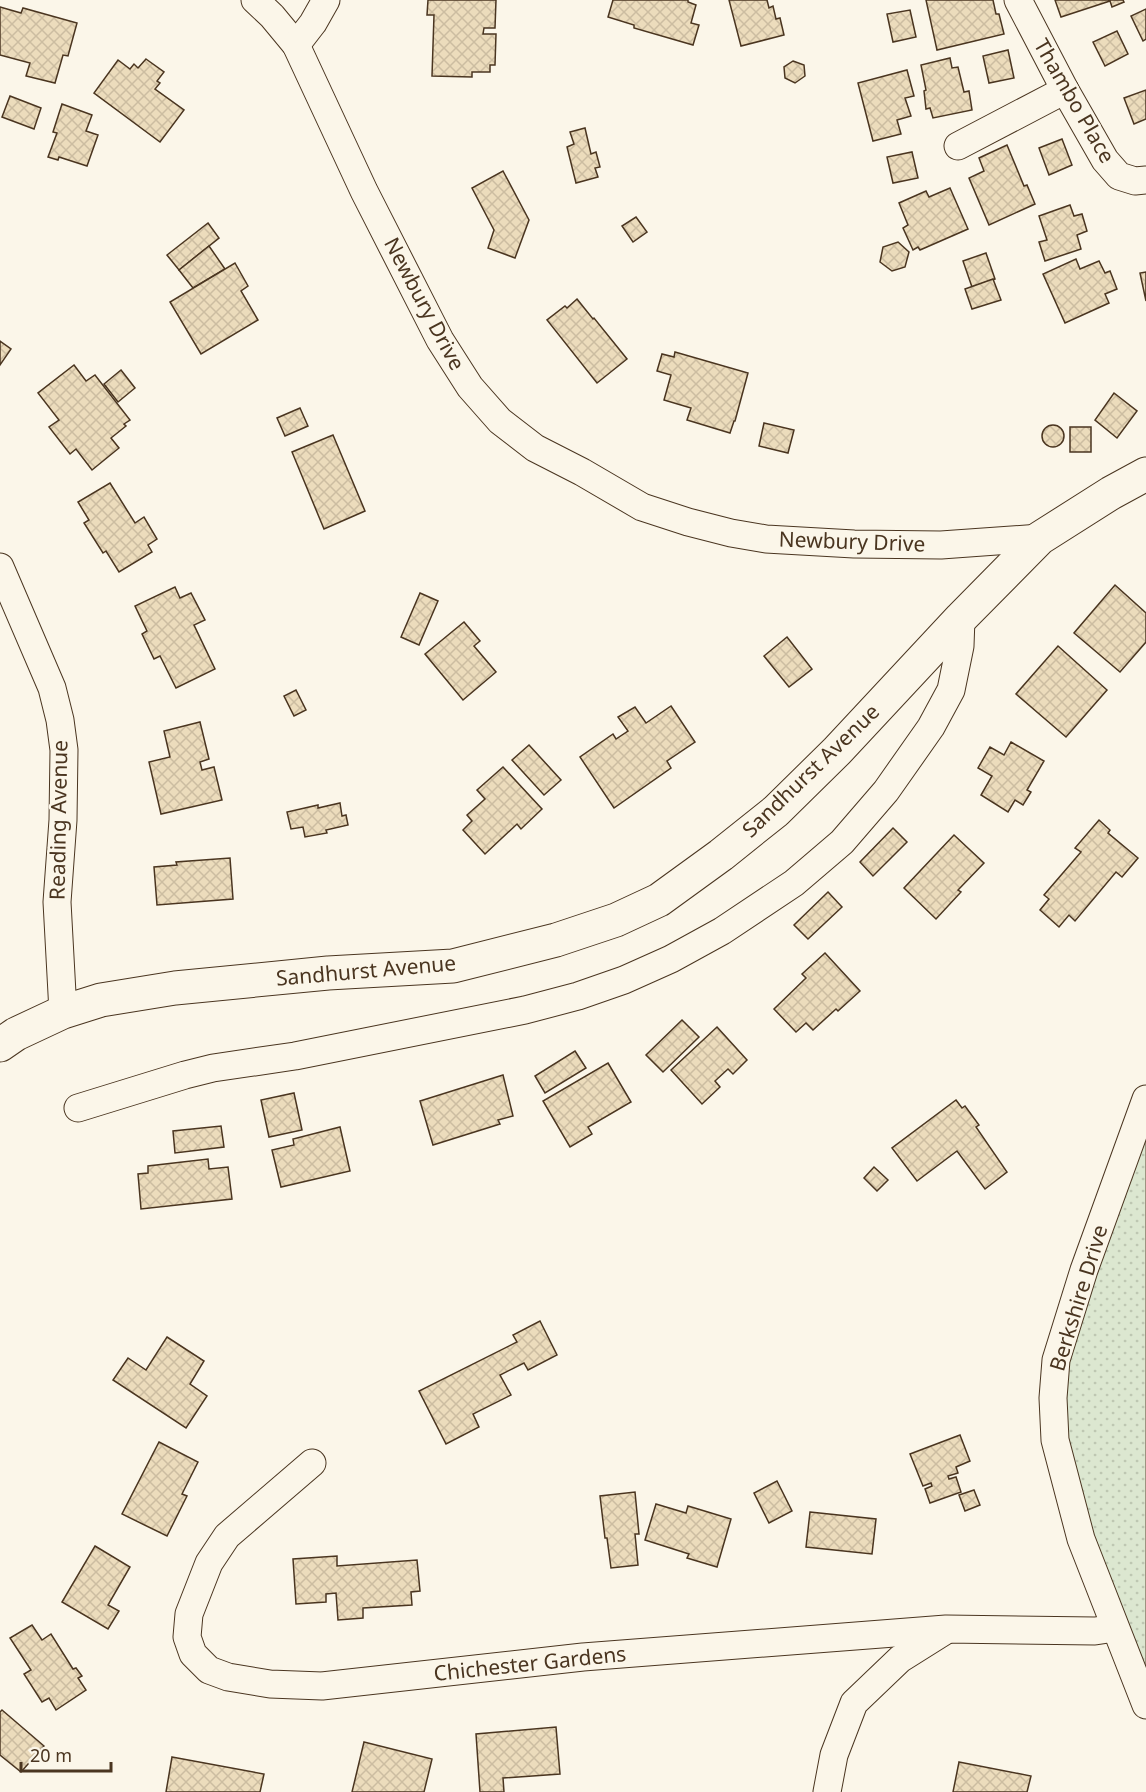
<svg xmlns="http://www.w3.org/2000/svg" width="1146" height="1792" viewBox="0 0 1146 1792" font-family="'Noto Sans',sans-serif">
	<style>
		.park { fill: url(#park-dots); stroke: #887966; stroke-width: 1.5 }
		.building { fill: url(#building-cross-hatch); stroke: #4a3520; stroke-width: 1.5 }
		.lines { fill: none; stroke-linecap: round; stroke-linejoin: round }
		.street-casing { stroke: #4a3520; stroke-width: 29 }
		.secondary-casing { stroke: #4a3520; stroke-width: 35 }
		.street { stroke: #fbf6e9; stroke-width: 27 }
		.secondary { stroke: #fbf6e9; stroke-width: 33 }
		.labels { text-anchor: middle; stroke-width: 4.5; stroke-linejoin: round; paint-order: stroke }
		.street-label { font-size: 21px; fill: #4a3520; stroke: #fbf6e9 }
	</style>
	<defs>
		<pattern id="park-dots" width="8" height="8" patternUnits="userSpaceOnUse" patternTransform="scale(1.5)"><rect width="8" height="8" fill="#dce7d0"/><path d="M2 2h.1M6 6h.1" fill="none" stroke="#bec7b2" stroke-width="1.8" stroke-linecap="round"/></pattern>
		<pattern id="building-cross-hatch" width="8" height="8" patternUnits="userSpaceOnUse" patternTransform="scale(1.5)"><rect width="8" height="8" fill="#ecdcbc"/><path d="M0 0l8 8M0 8l8-8" fill="none" stroke="#ccbda1"/></pattern>
	</defs>
	<rect width="100%" height="100%" fill="#fbf6e9"/>
	<path class="park" d="M1146,1093V1708L1050,1403Z"/>
	<g class="building">
		<path d="M428,0H496L495,28H484L483,34H496L495,65H490V72H472V77L432,76L434,15H427Z"/>
		<path d="M613,0H688V2L696,5L691,23L699,25L693,45L634,28V25L608,17Z"/>
		<path d="M729,0H767L769,8L773,6L776,19L780,18L784,35L741,46Z"/>
		<path d="M926,0H993L996,14H999L1004,34L937,50Z"/>
		<path d="M1055,0H1123L1124,2L1112,7L1110,1L1061,17Z"/>
		<path d="M0,7L21,13L23,8L77,23L68,56L63,55L55,83L26,76L30,63L0,55Z"/>
		<path d="M1146,9V39L1143,41L1131,16Z"/>
		<path d="M910,10L916,37L893,42L887,14Z"/>
		<path d="M1117,31L1128,54L1105,66L1093,42Z"/>
		<path d="M1008,50L1014,78L989,83L983,56Z"/>
		<path d="M950,58L952,68L958,67L964,92L969,91L972,110L933,118L930,108L926,109L924,91L926,90L921,65Z"/>
		<path d="M146,59L164,72L157,81L160,83L155,89L184,110L160,142L94,93L118,60L130,69L134,64L138,68Z"/>
		<path d="M793,61L804,65L805,76L795,83L785,78L784,67Z"/>
		<path d="M907,70L914,96L905,98L911,116L897,120L901,134L873,141L858,83Z"/>
		<path d="M1146,90V119L1134,124L1124,98Z"/>
		<path d="M10,96L41,108L34,129L2,117Z"/>
		<path d="M62,104L92,115L86,131L98,135L87,166L59,157L58,160L48,157L57,133L53,132Z"/>
		<path d="M585,128L591,154L596,152L600,167L595,168L598,177L576,183L567,147L574,144L570,132Z"/>
		<path d="M1062,139L1072,165L1049,175L1039,148Z"/>
		<path d="M1007,145L1024,186L1027,185L1035,204L989,225L969,178L984,171L979,158Z"/>
		<path d="M912,152L918,178L893,183L887,157Z"/>
		<path d="M503,171L529,220L515,258L488,248L494,230L472,188Z"/>
		<path d="M950,188L968,229L920,250L918,247L913,250L903,228L908,225L899,203L926,191L929,197Z"/>
		<path d="M1070,205L1074,216L1082,214L1087,231L1077,235L1081,249L1045,261L1039,242L1047,240L1039,216Z"/>
		<path d="M636,217L647,232L633,242L622,226Z"/>
		<path d="M208,223L219,238L179,270L167,255Z"/>
		<path d="M898,242L909,252L905,267L892,271L880,262L883,247Z"/>
		<path d="M209,246L225,269L193,288L179,270Z"/>
		<path d="M986,253L995,279L972,287L963,261Z"/>
		<path d="M1076,259L1080,269L1099,261L1105,273L1110,271L1117,289L1105,294L1109,303L1065,323L1043,274Z"/>
		<path d="M235,263L248,286L241,291L258,320L201,354L170,302Z"/>
		<path d="M1146,272V301L1140,273Z"/>
		<path d="M993,279L1001,300L972,309L965,289Z"/>
		<path d="M577,299L593,319L594,318L627,359L597,383L547,320L565,306L567,308Z"/>
		<path d="M0,341L11,349L0,365Z"/>
		<path d="M675,352L748,373L735,421H734L730,433L687,420L691,408L664,400L671,375L657,371L662,354L674,357Z"/>
		<path d="M74,365L86,381L95,375L130,420L124,424L126,426L111,438L119,448L92,470L76,449L70,454L49,427L59,420L38,393Z"/>
		<path d="M121,370L135,388L118,402L104,384Z"/>
		<path d="M1114,393L1137,411L1117,438L1095,420Z"/>
		<path d="M300,408L308,426L285,436L277,418Z"/>
		<path d="M764,423L794,430L788,453L759,446Z"/>
		<circle cx="1053" cy="436" r="11"/>
		<rect x="1070" y="427" width="21" height="25"/>
		<path d="M333,435L365,511L324,529L292,452Z"/>
		<path d="M110,483L135,523L144,517L157,539L148,545L152,552L119,572L106,551L103,553L84,523L89,520L78,502Z"/>
		<path d="M1115,585L1146,613V642L1120,672L1074,633Z"/>
		<path d="M175,587L180,598L191,593L205,620L194,625L215,669L176,688L160,656L154,659L142,634L147,631L135,606Z"/>
		<path d="M420,593L438,601L419,645L401,637Z"/>
		<path d="M464,622L480,641L474,646L496,672L463,700L425,654Z"/>
		<path d="M787,637L812,669L789,687L764,656Z"/>
		<path d="M1058,646L1107,690L1066,737L1016,694Z"/>
		<path d="M296,690L306,710L294,716L284,696Z"/>
		<path d="M671,706L695,742L667,761L671,768L614,808L580,757L613,734L616,739L628,731L618,717L635,707L646,723Z"/>
		<path d="M200,722L209,759L200,762L202,770L214,767L222,800L161,814L149,762L170,757L164,731Z"/>
		<path d="M1011,742L1044,761L1027,790L1031,792L1023,805L1015,800L1008,812L981,795L992,776L978,768L990,747L1004,755Z"/>
		<path d="M529,745L561,780L544,795L512,760Z"/>
		<path d="M503,767L542,809L521,829L517,824L485,854L463,830L472,821L467,815L485,799L477,790Z"/>
		<path d="M340,803L342,816L346,815L348,825L326,830L327,833L305,837L303,827L291,829L287,812L318,805V808Z"/>
		<path d="M1099,820L1110,830L1108,833L1138,858L1122,877L1116,872L1075,921L1069,915L1059,927L1040,910L1049,899L1044,895L1081,852L1075,848Z"/>
		<path d="M893,828L907,842L873,876L860,862Z"/>
		<path d="M954,835L984,863L958,890L961,892L936,919L904,888Z"/>
		<path d="M230,858L233,899L157,905L154,867L177,865L176,862Z"/>
		<path d="M828,892L842,907L808,939L794,925Z"/>
		<path d="M825,953L860,991L838,1011L836,1009L813,1030L806,1023L796,1032L774,1009L806,978L802,974Z"/>
		<path d="M682,1020L699,1037L663,1072L646,1055Z"/>
		<path d="M717,1027L747,1060L733,1074L728,1069L715,1081L720,1087L702,1104L671,1070Z"/>
		<path d="M575,1051L586,1068L545,1093L535,1076Z"/>
		<path d="M608,1063L631,1102L588,1127L592,1134L570,1147L543,1101Z"/>
		<path d="M503,1075L513,1116L498,1120L500,1124L433,1145L420,1101Z"/>
		<path d="M294,1093L302,1130L269,1137L261,1100Z"/>
		<path d="M956,1100L962,1108L965,1106L979,1125L976,1127L1007,1172L985,1189L957,1151L917,1181L892,1148Z"/>
		<path d="M221,1126L224,1147L175,1153L173,1131Z"/>
		<path d="M340,1127L350,1171L281,1187L272,1150L294,1145L293,1139Z"/>
		<path d="M208,1159L209,1169L228,1167L232,1199L141,1209L138,1174L148,1173V1166Z"/>
		<path d="M874,1167L888,1180L877,1191L864,1178Z"/>
		<path d="M540,1321L557,1355L528,1370L524,1363L500,1375L511,1395L473,1414L479,1427L446,1444L419,1391L517,1342L513,1335Z"/>
		<path d="M167,1337L204,1361L190,1384L207,1396L186,1428L113,1380L128,1358L146,1370Z"/>
		<path d="M960,1435L970,1461L956,1467L958,1473L948,1476L949,1479L956,1477L961,1492L930,1503L925,1489L932,1486L931,1483L923,1486L910,1454Z"/>
		<path d="M159,1442L198,1462L182,1494L187,1496L167,1536L122,1514Z"/>
		<path d="M777,1481L792,1511L769,1523L754,1493Z"/>
		<path d="M974,1490L980,1505L965,1511L959,1495Z"/>
		<path d="M635,1492L639,1534H635L638,1565L611,1568L607,1538H605L600,1496Z"/>
		<path d="M656,1504L686,1513L688,1506L731,1519L717,1567L687,1558L689,1554L645,1540Z"/>
		<path d="M810,1512L876,1519L872,1554L806,1547Z"/>
		<path d="M95,1546L130,1567L108,1605L119,1611L108,1629L62,1602Z"/>
		<path d="M337,1556V1566L417,1560L420,1591L411,1592L412,1605L363,1608V1618L338,1620L336,1593L326,1594V1602L296,1604L293,1559Z"/>
		<path d="M32,1625L42,1640L51,1634L73,1669L76,1668L82,1676L78,1678L86,1690L56,1710L49,1698L42,1702L24,1674L31,1670L10,1638Z"/>
		<path d="M2,1710L44,1746L21,1772L0,1755V1712Z"/>
		<path d="M556,1727L560,1774L503,1778L504,1792H480L476,1734Z"/>
		<path d="M364,1742L432,1759L424,1792H352Z"/>
		<path d="M172,1757L264,1774L260,1792H166Z"/>
		<path d="M959,1762L1031,1776L1027,1792H953Z"/>
	</g>
	<g class="lines">
		<defs>
			<g id="street">
				<path d="M255,0L272,16L296,45L364,191L440,340L470,387L500,421L535,448L582,472L642,507L688,522L731,533L766,539L854,544L941,545L1040,538"/>
				<path d="M1018,0L1065,90L1105,160L1119,176L1135,181L1146,180"/>
				<path d="M296,45L313,23L326,0"/>
				<path d="M958,146L1065,90"/>
				<path d="M0,567L52,688L60,720L64,750L63,820L57,902L63,1012"/>
				<path d="M1146,1099L1084,1270L1056,1360L1053,1398L1055,1440L1081,1539L1146,1705"/>
				<path d="M78,1108L185,1075L213,1068L295,1056L525,1010L578,996L624,980L671,959L722,931L794,883L842,842L886,791L931,727L951,690L960,646L961,618"/>
				<path d="M312,1463L227,1536L209,1563L189,1614L187,1637L193,1654L209,1670L228,1677L270,1684L322,1686L583,1657L946,1629L1095,1631L1115,1628"/>
				<path d="M827,1792L834,1755L854,1703L900,1659L943,1632"/>
			</g>
			<path id="secondary" d="M0,1045L16,1034L63,1012L101,1000L175,988L328,973L453,966L556,940L616,920L659,900L721,855L776,811L837,751L961,618L1040,538L1111,493L1146,474"/>
		</defs>
		<use href="#street" class="street-casing"/>
		<use href="#secondary" class="secondary-casing"/>
		<use href="#street" class="street"/>
		<use href="#secondary" class="secondary"/>
	</g>
	<g class="labels">
		<g class="street-label">
			<text transform="translate(1074 101) rotate(60)" y="7">Thambo Place</text>
			<text transform="translate(424 304) rotate(62)" y="7">Newbury Drive</text>
			<text transform="translate(852 542) rotate(2)" y="7">Newbury Drive</text>
			<text transform="translate(811 771) rotate(-44)" y="7">Sandhurst Avenue</text>
			<text transform="translate(59 820) rotate(-89)" y="7">Reading Avenue</text>
			<text transform="translate(366 971) rotate(-5)" y="7">Sandhurst Avenue</text>
			<text transform="translate(1079 1298) rotate(-73)" y="7">Berkshire Drive</text>
			<text transform="translate(530 1664) rotate(-6)" y="7">Chichester Gardens</text>
		</g>
	</g>
	<path d="M21 1762v9h90v-9" fill="none" stroke="#4a3520" stroke-width="3"/>
	<text x="30" y="1762" font-size="18" fill="#4a3520" stroke="#fbf6e9" stroke-width="4.5" paint-order="stroke">20 m</text>
</svg>
